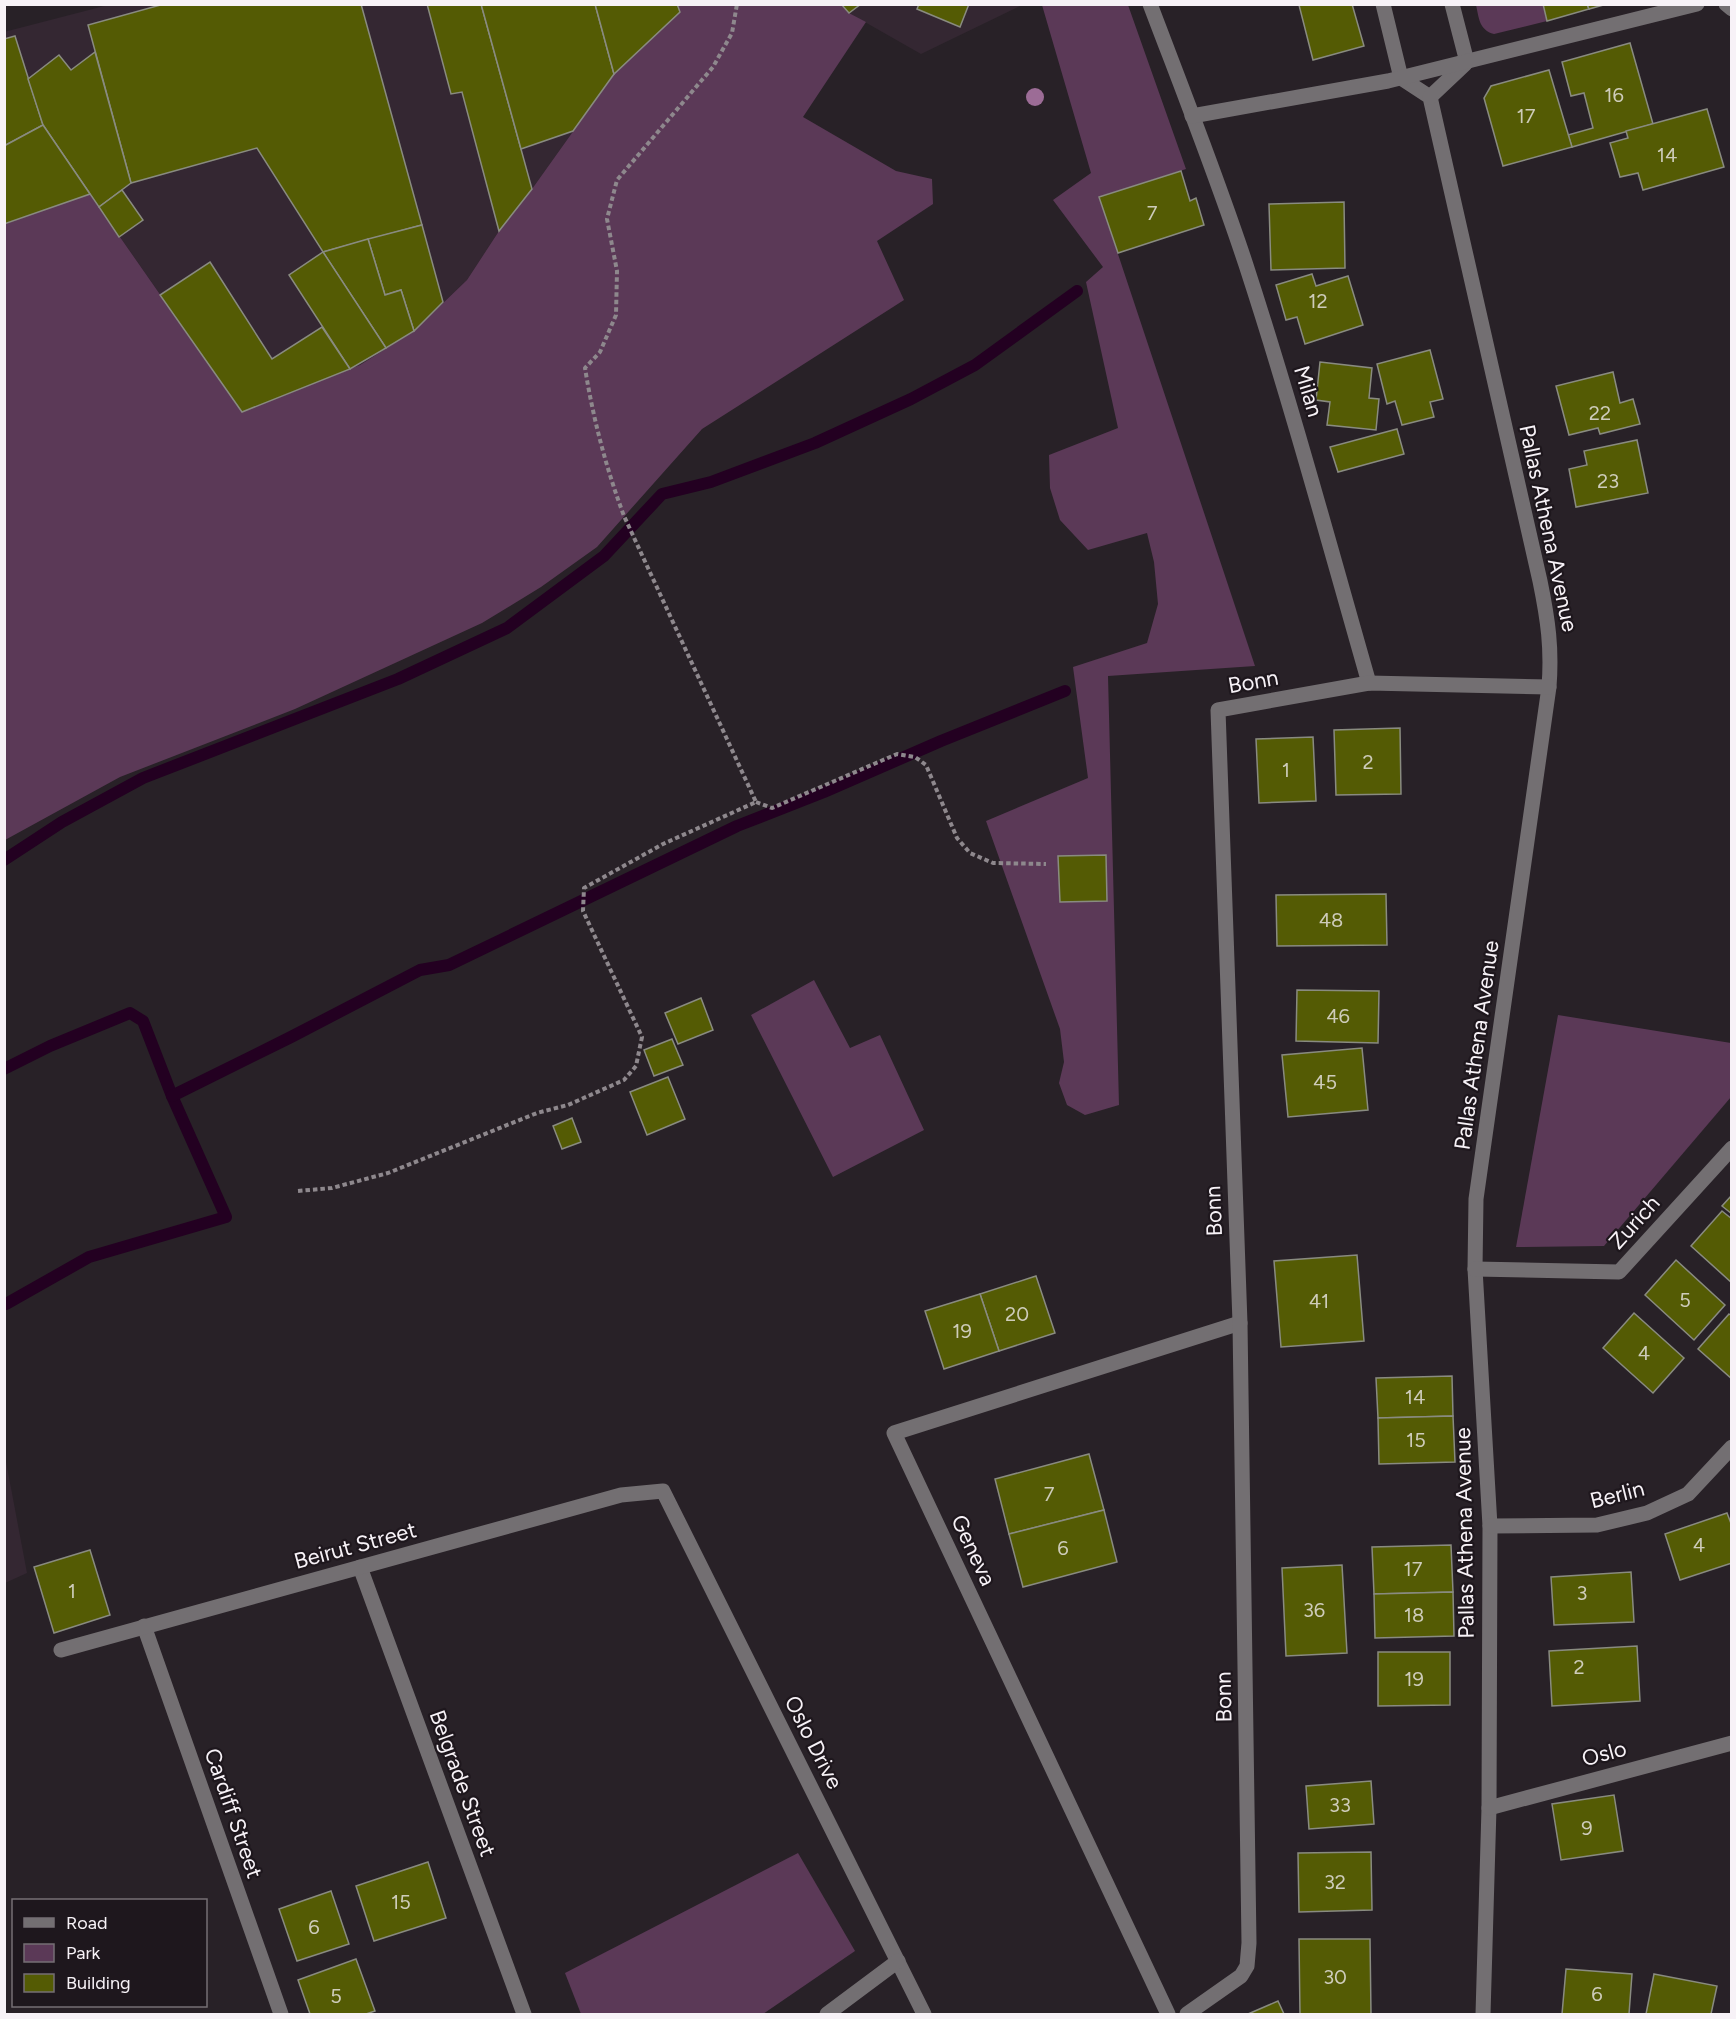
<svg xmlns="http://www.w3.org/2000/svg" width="1736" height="2019" viewBox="0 0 1736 2019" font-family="Figtree,sans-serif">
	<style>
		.built { fill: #342732 }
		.green { fill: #5b3957 }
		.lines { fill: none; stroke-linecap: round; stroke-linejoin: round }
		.stream { stroke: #230021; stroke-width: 12 }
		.building { fill: #545b04; stroke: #898b80; stroke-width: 1.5 }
		.path { stroke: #8e888d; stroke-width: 4; stroke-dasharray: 4.5 3; stroke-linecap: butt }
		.minor { stroke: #736f72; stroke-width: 15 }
		.tree { fill: #9c6c96 }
		.labels { text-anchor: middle; stroke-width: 4.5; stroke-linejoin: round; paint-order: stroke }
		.number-label { font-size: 20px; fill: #ceccba }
		.street-label { font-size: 22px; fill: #f7f2f7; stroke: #1e171d }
	</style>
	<rect width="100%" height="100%" fill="#282127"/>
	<g class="built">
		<path d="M112,4H677L680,12L614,74L532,189L499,231L467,280L414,331L360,365L242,412L90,194L5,224L4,32Z"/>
		<path d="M841,5H1022L921,54L849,13Z"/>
		<path d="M4,1451L27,1573L5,1583H4Z"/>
	</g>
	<g class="green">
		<path d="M677,5H841L849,13L866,22L803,117L896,171L932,179L933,204L877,241L904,300L702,429L597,547L541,587L482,623L295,709L120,777L5,840L4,224L90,194L242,412L360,365L414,331L467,280L499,231L532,189L614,74L679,12Z"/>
		<path d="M1042,5H1128L1186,169L1099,197L1255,666L1108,676L1119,1105L1085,1115L1067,1105L1059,1083L1064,1062L1060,1029L986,821L1088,778L1073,667L1147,643L1158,604L1154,562L1147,533L1088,550L1060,520L1050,488L1049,455L1118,428L1086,282L1103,267L1053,200L1091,173Z"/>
		<path d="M1476,5H1543L1547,21L1494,34C1479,30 1479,18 1476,5Z"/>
		<path d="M814,980L850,1048L880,1035L924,1130L833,1177L751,1015Z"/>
		<path d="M1558,1015L1731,1043V1097L1604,1246L1516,1247Z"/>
		<path d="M798,1853L855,1951L763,2014H581L565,1973Z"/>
	</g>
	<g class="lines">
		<g class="stream">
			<path d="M4,860L62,822L143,778L398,679L507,628L604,556L662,494L711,482L815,443L911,399L975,365L1077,291"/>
			<path d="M4,1069L50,1046L130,1013L143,1021L172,1096L226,1217L89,1257L6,1304"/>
			<path d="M172,1096L291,1037L420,970L449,965L737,826L824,792L941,741L1065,691"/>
		</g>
	</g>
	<g class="building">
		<path d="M164,4H361L422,225L323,252L257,148L131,183L88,25Z"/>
		<path d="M427,4H481L532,189L499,231L462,92L451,94Z"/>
		<path d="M481,4H595L614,74L573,131L521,149Z"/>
		<path d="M595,4H677L680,12L614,74Z"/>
		<path d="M841,4H861L849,13Z"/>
		<path d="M919,4H969L960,27L917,9Z"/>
		<path d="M1302,4H1352L1364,46L1313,60L1299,5Z"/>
		<path d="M1543,4H1587L1589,9L1547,21Z"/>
		<path d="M1587,4H1607L1589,9Z"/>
		<path d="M15,36L43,125L4,146V39Z"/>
		<path d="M1630,43L1653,124L1572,147L1568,135L1593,128L1584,93L1571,96L1562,62Z"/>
		<path d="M95,52L131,183L99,207L43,125L28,79L59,55L71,70Z"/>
		<path d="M1549,70L1572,147L1503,166L1484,98L1491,86Z"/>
		<path d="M1707,109L1724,167L1643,190L1638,173L1620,177L1610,143L1628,138L1626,131Z"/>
		<path d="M43,125L90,194L4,224V146Z"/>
		<path d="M1181,171L1190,201L1196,198L1204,225L1118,253L1099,197Z"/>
		<path d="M122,190L143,220L119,237L99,207Z"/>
		<path d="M1344,202L1345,268L1271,270L1269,204Z"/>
		<path d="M422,225L443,302L414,331L401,290L385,295L368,239Z"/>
		<path d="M368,239L385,295L401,290L414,331L386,348L323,252Z"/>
		<path d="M323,252L386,348L350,369L289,275Z"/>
		<path d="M210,262L272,359L322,327L350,369L242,412L160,295Z"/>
		<path d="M1312,274L1316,286L1348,276L1363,325L1305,344L1297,317L1286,320L1276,285Z"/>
		<path d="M1430,350L1443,399L1430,402L1434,417L1402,425L1395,401L1387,404L1377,364Z"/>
		<path d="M1320,362L1372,368L1369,398L1379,399L1376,430L1327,425L1330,402L1316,400Z"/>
		<path d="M1613,372L1620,403L1633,399L1640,424L1600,434L1598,428L1569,435L1556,386Z"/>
		<path d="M1397,429L1404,454L1338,472L1330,447Z"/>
		<path d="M1637,440L1648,493L1576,507L1569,469L1587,465L1584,451Z"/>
		<path d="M1400,728L1401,794L1336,795L1334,730Z"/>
		<path d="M1313,737L1316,801L1259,803L1256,739Z"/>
		<path d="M1106,855L1107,901L1060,902L1058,856Z"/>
		<path d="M1386,894L1387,945L1277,946L1276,895Z"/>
		<path d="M1297,990L1379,991L1378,1043L1296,1041Z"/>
		<path d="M701,998L713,1030L678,1044L665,1013Z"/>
		<path d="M672,1039L683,1065L654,1076L644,1050Z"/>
		<path d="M1362,1048L1368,1110L1288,1117L1282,1055Z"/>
		<path d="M668,1077L685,1119L647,1135L630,1092Z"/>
		<path d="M572,1118L581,1142L562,1149L553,1126Z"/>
		<path d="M1732,1195V1214L1722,1206Z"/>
		<path d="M1722,1211L1732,1219V1283L1691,1246Z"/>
		<path d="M1357,1255L1364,1341L1281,1347L1274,1261Z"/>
		<path d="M1676,1260L1725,1305L1694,1340L1645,1295Z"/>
		<path d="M1036,1276L1055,1333L999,1351L980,1294Z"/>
		<path d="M980,1294L999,1351L944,1369L925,1311Z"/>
		<path d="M1634,1313L1684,1358L1653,1393L1603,1348Z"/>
		<path d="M1729,1314L1732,1316V1379L1698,1349Z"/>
		<path d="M1452,1376L1453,1416L1378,1418L1376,1378Z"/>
		<path d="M1453,1416L1455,1462L1379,1464L1378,1418Z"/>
		<path d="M1089,1454L1104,1510L1009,1534L995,1479Z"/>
		<path d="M1104,1510L1117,1562L1023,1587L1009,1534Z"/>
		<path d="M1727,1513L1732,1526V1563L1680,1580L1665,1534Z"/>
		<path d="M1451,1545L1453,1592L1374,1594L1372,1547Z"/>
		<path d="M90,1550L110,1615L54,1633L34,1567Z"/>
		<path d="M1342,1565L1347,1653L1286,1656L1282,1568Z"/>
		<path d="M1631,1572L1634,1622L1554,1625L1551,1577Z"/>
		<path d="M1453,1592L1454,1636L1375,1638L1374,1594Z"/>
		<path d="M1637,1646L1640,1701L1552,1706L1549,1651Z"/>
		<path d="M1378,1652H1450V1705L1378,1706Z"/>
		<path d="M1371,1781L1374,1824L1309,1829L1306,1786Z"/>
		<path d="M1614,1795L1623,1851L1561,1860L1552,1804Z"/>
		<path d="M1371,1852L1372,1910L1299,1912L1298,1853Z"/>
		<path d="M428,1862L446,1918L374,1941L356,1886Z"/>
		<path d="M331,1891L349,1944L297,1961L279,1909Z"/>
		<path d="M1299,1939H1370L1371,2014H1300Z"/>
		<path d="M356,1959L375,2011L366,2014H310L298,1980Z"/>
		<path d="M1566,1969L1632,1974L1629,2014H1562Z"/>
		<path d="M1654,1974L1717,1986L1711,2014H1646Z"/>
		<path d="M1278,2001L1284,2014H1248Z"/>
	</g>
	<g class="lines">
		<g class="path">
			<path d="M756,802L772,808L897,754L915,757L926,765L957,838L970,853L993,863L1046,864"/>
			<path d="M298,1191L332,1188L388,1173L537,1113L568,1105L624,1080L636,1066L642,1037L583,911L584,888L663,844L756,802L624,516C606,468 593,418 585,368L600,352L616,315L617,271L607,219L617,180L713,67L732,33L737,4"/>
		</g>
		<g class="minor">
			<path d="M1150,4C1183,91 1217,177 1246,265C1291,403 1329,543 1369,683"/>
			<path d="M1383,4L1401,78L1430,97L1540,581C1548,620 1552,648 1549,687L1476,1199L1475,1269L1490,1526L1489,1808L1483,2014"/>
			<path d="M1452,4L1467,62"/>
			<path d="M1726,4L1732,9"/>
			<path d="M1430,97L1465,64"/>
			<path d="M1192,116L1388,81L1697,4"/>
			<path d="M1475,1269L1619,1272L1732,1148"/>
			<path d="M1490,1526L1597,1525L1647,1513L1688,1494L1732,1447"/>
			<path d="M360,1567L524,2014"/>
			<path d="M144,1626L281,2014"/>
			<path d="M61,1650L621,1495L663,1491L924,2014"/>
			<path d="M1489,1808L1732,1743"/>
			<path d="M827,2014L898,1961"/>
			<path d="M1168,2014L894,1433L1240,1323"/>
			<path d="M1187,2014L1241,1976L1247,1966L1249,1943L1240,1323L1218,710L1369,683L1549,687"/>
		</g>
	</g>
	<circle class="tree" cx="1035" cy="97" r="9"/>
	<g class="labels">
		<g class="number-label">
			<text x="1614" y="102">16</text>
			<text x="1526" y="123">17</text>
			<text x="1667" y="162">14</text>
			<text x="1152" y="220">7</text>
			<text x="1318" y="308">12</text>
			<text x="1600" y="420">22</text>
			<text x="1608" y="488">23</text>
			<text x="1368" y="769">2</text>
			<text x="1286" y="777">1</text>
			<text x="1331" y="927">48</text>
			<text x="1338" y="1023">46</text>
			<text x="1325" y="1089">45</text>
			<text x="1685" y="1307">5</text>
			<text x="1319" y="1308">41</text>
			<text x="1017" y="1321">20</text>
			<text x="962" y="1338">19</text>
			<text x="1644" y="1360">4</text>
			<text x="1415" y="1404">14</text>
			<text x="1416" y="1447">15</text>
			<text x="1049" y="1501">7</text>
			<text x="1699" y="1552">4</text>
			<text x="1063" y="1555">6</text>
			<text x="1413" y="1576">17</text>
			<text x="72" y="1598">1</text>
			<text x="1582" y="1600">3</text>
			<text x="1314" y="1617">36</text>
			<text x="1414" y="1622">18</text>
			<text x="1579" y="1674">2</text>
			<text x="1414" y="1686">19</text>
			<text x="1340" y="1812">33</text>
			<text x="1587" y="1835">9</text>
			<text x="1335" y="1889">32</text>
			<text x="401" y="1909">15</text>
			<text x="314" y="1934">6</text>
			<text x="1335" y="1984">30</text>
			<text x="1597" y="2001">6</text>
			<text x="336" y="2003">5</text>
		</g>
		<g class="street-label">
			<text transform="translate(1309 391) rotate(73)" y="8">Milan</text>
			<text transform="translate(1549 528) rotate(78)" y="8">Pallas Athena Avenue</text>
			<text transform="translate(1253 681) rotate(-10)" y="8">Bonn</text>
			<text transform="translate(1476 1045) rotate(-82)" y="8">Pallas Athena Avenue</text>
			<text transform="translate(1213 1211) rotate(-92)" y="8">Bonn</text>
			<text transform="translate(1634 1222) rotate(-48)" y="8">Zurich</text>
			<text transform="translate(1617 1494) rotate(-14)" y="8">Berlin</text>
			<text transform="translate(1464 1533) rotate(-91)" y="8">Pallas Athena Avenue</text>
			<text transform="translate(355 1545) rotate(-15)" y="8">Beirut Street</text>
			<text transform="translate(974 1550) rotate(65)" y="8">Geneva</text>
			<text transform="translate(1223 1697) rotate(-91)" y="8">Bonn</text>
			<text transform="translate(814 1742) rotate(63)" y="8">Oslo Drive</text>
			<text transform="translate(1604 1753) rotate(-15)" y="8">Oslo</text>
			<text transform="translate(463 1783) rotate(70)" y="8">Belgrade Street</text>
			<text transform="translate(234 1813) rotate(71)" y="8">Cardiff Street</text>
		</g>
	</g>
	<rect width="1736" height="2019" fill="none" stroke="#f7f2f7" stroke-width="12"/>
	<rect x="12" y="1899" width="195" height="108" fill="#1e171d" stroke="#756f74" stroke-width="1.5"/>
	<rect x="24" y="1918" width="30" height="9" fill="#736f72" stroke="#756f74" stroke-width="1.5"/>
	<text x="66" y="1929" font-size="18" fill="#f7f2f7">Road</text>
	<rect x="24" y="1944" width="30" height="18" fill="#5b3957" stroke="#756f74" stroke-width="1.5"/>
	<text x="66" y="1959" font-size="18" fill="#f7f2f7">Park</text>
	<rect x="24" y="1974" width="30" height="18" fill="#545b04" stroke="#756f74" stroke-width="1.5"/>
	<text x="66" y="1989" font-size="18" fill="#f7f2f7">Building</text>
</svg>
